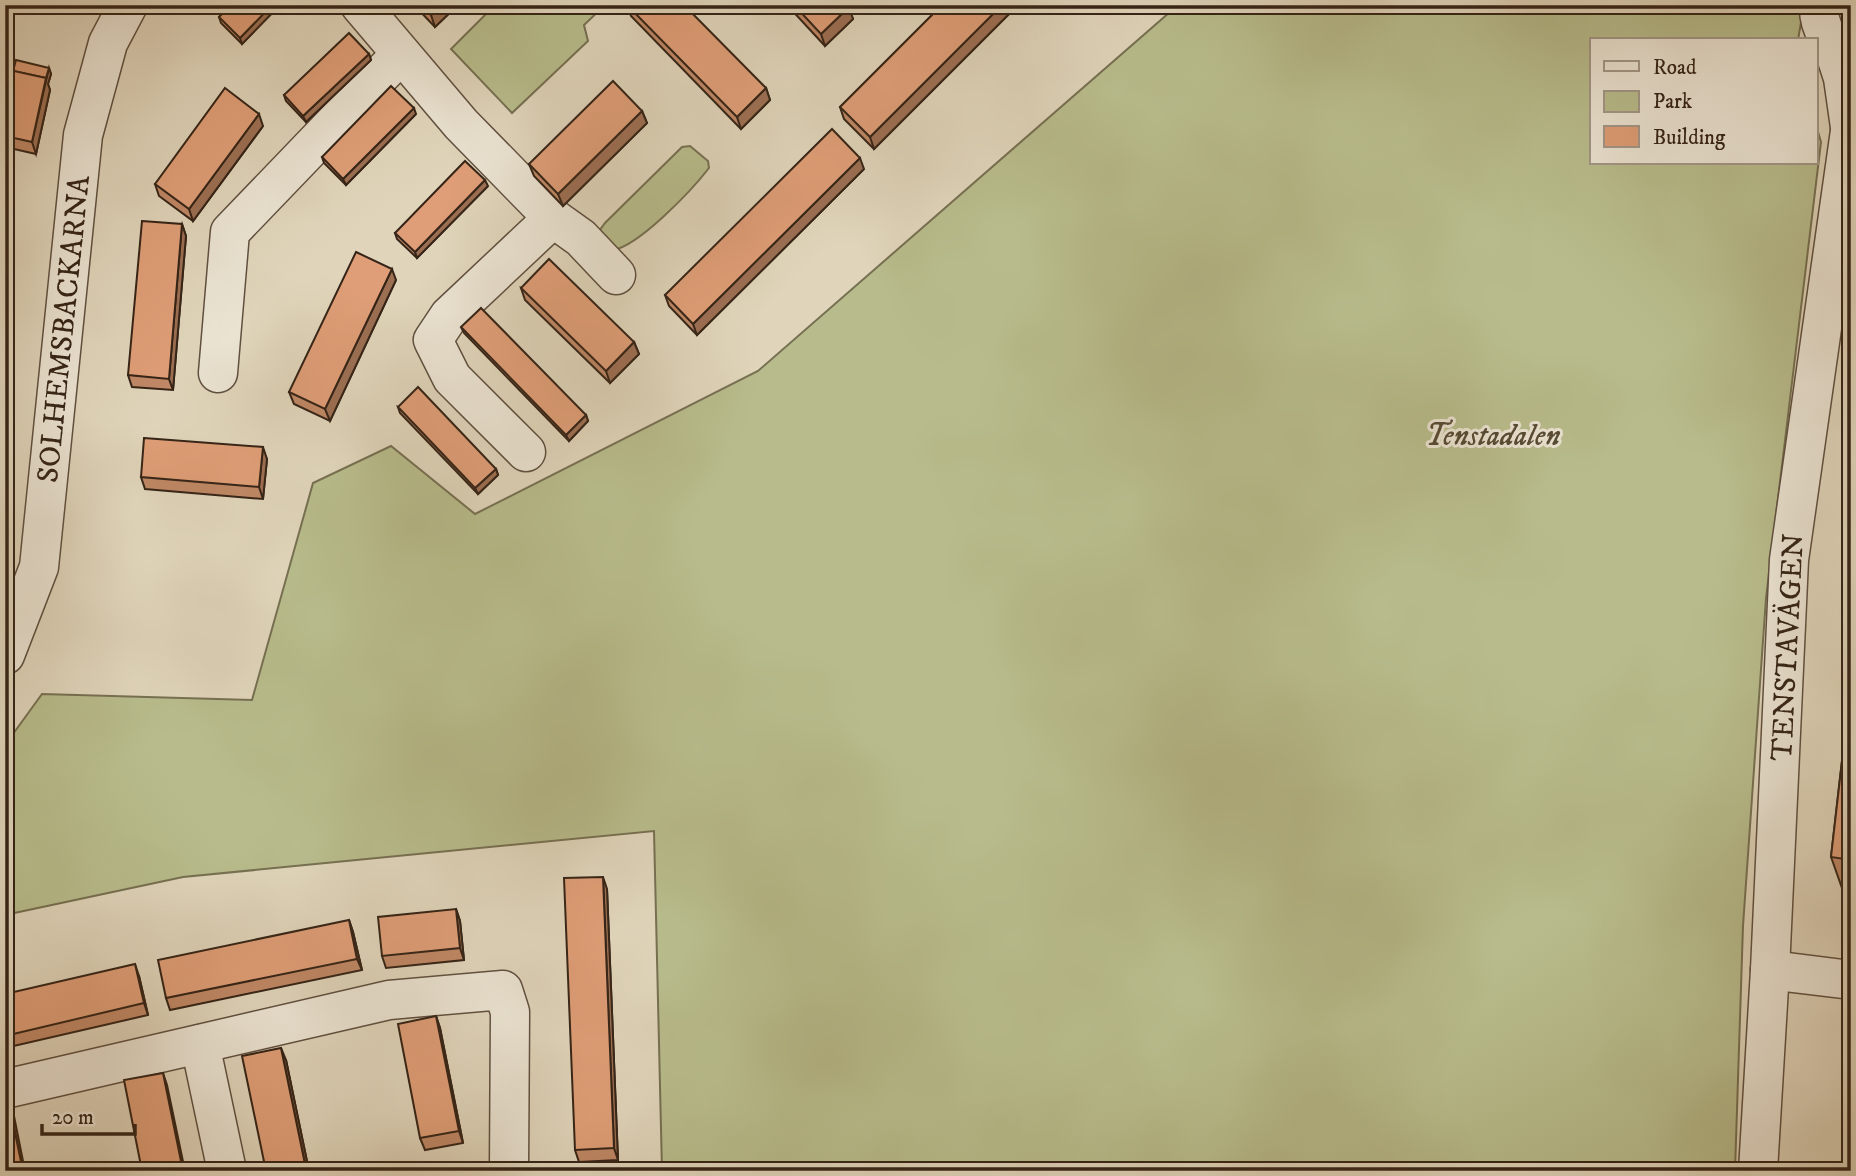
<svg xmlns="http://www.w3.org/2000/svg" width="1856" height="1176" viewBox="0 0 1856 1176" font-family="'IM FELL DW Pica',serif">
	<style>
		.green { fill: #b8bc8c; stroke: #767052; stroke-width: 2 }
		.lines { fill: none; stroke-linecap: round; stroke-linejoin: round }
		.minor-casing { stroke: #605040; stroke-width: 41 }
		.minor { stroke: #ebe4d3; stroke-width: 38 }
		.wall { fill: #c08866; stroke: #352417; stroke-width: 2 }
		.shaded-wall { fill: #9c6f53; stroke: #352417; stroke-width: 2 }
		.building { fill: #df9e77; stroke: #352417; stroke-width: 2 }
		.labels { text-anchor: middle; stroke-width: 6; stroke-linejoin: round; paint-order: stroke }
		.street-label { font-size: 30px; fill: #352417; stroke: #ebe4d3 }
		.park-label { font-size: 30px; font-style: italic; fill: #564a34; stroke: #ebe4d3 }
	</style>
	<rect width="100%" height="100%" fill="#e0d5bb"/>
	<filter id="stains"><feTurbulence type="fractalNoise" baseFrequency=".00286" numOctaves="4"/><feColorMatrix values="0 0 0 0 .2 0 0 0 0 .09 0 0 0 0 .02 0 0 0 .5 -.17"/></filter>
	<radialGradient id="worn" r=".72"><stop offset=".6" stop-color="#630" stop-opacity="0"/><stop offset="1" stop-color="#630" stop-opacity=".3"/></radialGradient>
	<g class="green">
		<path d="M495,5H605L584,25L588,41L512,113L451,49Z"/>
		<path d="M1178,5H1804L1798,40H1592V163H1816V125L1821,142L1766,598L1743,926L1735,1171H662L654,831L183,877L5,915V745L42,694L252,700L313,483L391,446L475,514L758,371Z"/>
		<path d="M690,146L708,161L709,168C692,190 639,246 613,250L597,234L605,223L682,147Z"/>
	</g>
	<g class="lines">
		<defs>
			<g id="minor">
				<path d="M360,5L461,124L553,218L581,238L616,275"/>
				<path d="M1819,5C1818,26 1830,49 1851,56"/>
				<path d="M1832,44L1843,78L1850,127"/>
				<path d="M218,373L230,232L400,55"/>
				<path d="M526,452L452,378L433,340L449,316L553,218"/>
				<path d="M5,655L39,567L83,135L108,43L128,5"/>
				<path d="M1770,970L1851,980"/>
				<path d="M200,1044L227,1171"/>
				<path d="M5,1089L389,1000L503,990L510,1012L509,1171"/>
				<path d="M1758,1171L1770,970L1789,560L1851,124"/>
			</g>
		</defs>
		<use href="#minor" class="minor-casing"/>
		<use href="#minor" class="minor"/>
	</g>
	<g class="wall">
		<path d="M231,5H280L242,44L221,23L219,17Z"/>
		<path d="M414,5H458L435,27Z"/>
		<path d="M627,5L766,88L770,100L741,129L631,16Z"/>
		<path d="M787,5H847L853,19L825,46Z"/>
		<path d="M942,5H1018L874,149L844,119L840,107Z"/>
		<path d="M369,54L371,60L306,122L286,101L284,95Z"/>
		<path d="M49,68L51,74L48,84L50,90L36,154L5,147V69L13,71Z"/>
		<path d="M642,111L647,123L563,206L534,176L529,164Z"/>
		<path d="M416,114L346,185L324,163L322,157Z"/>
		<path d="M263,126L193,221L159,196L155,184Z"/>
		<path d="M864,169L697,335L669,306L665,295Z"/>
		<path d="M488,186L417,258L397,239L395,233Z"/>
		<path d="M182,224L186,236L173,390L132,387L128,375Z"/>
		<path d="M396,280L330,421L294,404L289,392Z"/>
		<path d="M521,288L634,342L639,354L610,383L525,300Z"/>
		<path d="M461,327L586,415L588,421L569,441L464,333Z"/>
		<path d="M398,407L496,469L498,475L478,494L400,413Z"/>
		<path d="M267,459L263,499L145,489L141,477Z"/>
		<path d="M1851,682V889L1842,888L1831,857Z"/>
		<path d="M607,889L618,1160L579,1162L575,1150Z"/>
		<path d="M456,909L460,921L464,960L386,968L382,956Z"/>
		<path d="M349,920L353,932L362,970L170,1010L166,998Z"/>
		<path d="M139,976L148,1015L5,1048V994Z"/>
		<path d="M436,1016L440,1028L463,1143L425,1150L420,1138Z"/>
		<path d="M286,1060L309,1171H266Z"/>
	</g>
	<g class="shaded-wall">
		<path d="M272,5H280L242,44L240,38Z"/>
		<path d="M441,5H458L435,27L431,15Z"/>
		<path d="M1002,5H1018L874,149L870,137Z"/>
		<path d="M849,7L853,19L825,46L821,34Z"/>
		<path d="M369,54L371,60L306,122L303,116Z"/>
		<path d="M49,68L51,74L48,84L50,90L36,154L32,142Z"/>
		<path d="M766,88L770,100L741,129L737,117Z"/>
		<path d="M414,108L416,114L346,185L343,179Z"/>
		<path d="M642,111L647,123L563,206L558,194Z"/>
		<path d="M259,114L263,126L193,221L189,209Z"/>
		<path d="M860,158L864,169L697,335L693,324Z"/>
		<path d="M485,180L488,186L417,258L415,252Z"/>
		<path d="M182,224L186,236L173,390L169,379Z"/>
		<path d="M392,269L396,280L330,421L325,409Z"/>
		<path d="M634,342L639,354L610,383L606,371Z"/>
		<path d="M586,415L588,421L569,441L566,435Z"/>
		<path d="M263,447L267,459L263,499L259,487Z"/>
		<path d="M496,469L498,475L478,494L475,488Z"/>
		<path d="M603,877L607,889L618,1160L614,1148Z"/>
		<path d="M456,909L460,921L464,960L460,948Z"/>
		<path d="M349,920L353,932L362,970L357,959Z"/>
		<path d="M135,964L139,976L148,1015L144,1003Z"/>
		<path d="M436,1016L440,1028L463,1143L459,1131Z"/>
		<path d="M281,1048L286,1060L309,1171L305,1164Z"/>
		<path d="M163,1073L167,1085L185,1171H183Z"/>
		<path d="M9,1104L14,1116L25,1171H23Z"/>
	</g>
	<g class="building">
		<path d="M231,5H272L240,38L219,17Z"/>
		<path d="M421,5H441L431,15Z"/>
		<path d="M627,5H684L766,88L737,117Z"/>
		<path d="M794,5H847L849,7L821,34Z"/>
		<path d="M942,5H1002L870,137L840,107Z"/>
		<path d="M349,33L369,54L303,116L284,95Z"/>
		<path d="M16,60L49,68L46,78L13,71Z"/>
		<path d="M5,69L46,78L32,142L5,136Z"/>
		<path d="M613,81L642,111L558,194L529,164Z"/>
		<path d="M391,86L414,108L343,179L322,157Z"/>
		<path d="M225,88L259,114L189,209L155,184Z"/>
		<path d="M832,129L860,158L693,324L665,295Z"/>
		<path d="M465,161L485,180L415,252L395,233Z"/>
		<path d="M142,221L182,224L169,379L128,375Z"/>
		<path d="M356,252L392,269L325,409L289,392Z"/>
		<path d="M549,259L634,342L606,371L521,288Z"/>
		<path d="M481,308L586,415L566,435L461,327Z"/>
		<path d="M418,387L496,469L475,488L398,407Z"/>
		<path d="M144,438L263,447L259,487L141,477Z"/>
		<path d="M1851,682V860L1831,857Z"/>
		<path d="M603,877L614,1148L575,1150L564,878Z"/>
		<path d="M456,909L460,948L382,956L378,917Z"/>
		<path d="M349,920L357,959L166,998L158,960Z"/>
		<path d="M135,964L144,1003L5,1036V994Z"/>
		<path d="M436,1016L459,1131L420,1138L398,1024Z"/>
		<path d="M281,1048L305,1164L266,1171L242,1056Z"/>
		<path d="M163,1073L183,1171H142L124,1080Z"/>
		<path d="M9,1104L23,1171H5V1105Z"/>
		<path d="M1846,1162H1851V1171H1844Z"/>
	</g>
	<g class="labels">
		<g class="street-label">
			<text transform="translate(63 329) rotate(-84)" y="10">SOLHEMSBACKARNA</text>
			<text transform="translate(1787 647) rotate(-87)" y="10">TENSTAVÄGEN</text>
		</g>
		<g class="park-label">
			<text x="1493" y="445">Tenstadalen</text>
		</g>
	</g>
	<rect width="1856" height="1176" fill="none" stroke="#e0d5bb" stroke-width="28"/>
	<rect x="7" y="7" width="1842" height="1162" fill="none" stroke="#352417" stroke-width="3.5"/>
	<rect x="14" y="14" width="1828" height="1148" fill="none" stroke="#352417" stroke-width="2"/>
	<rect x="1590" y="38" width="228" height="126" fill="#ebe4d3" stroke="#a29788" stroke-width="2"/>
	<rect x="1604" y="61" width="35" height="10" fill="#ebe4d3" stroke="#a29788" stroke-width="2"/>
	<text x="1653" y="74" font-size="21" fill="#352417">Road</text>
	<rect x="1604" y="91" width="35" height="21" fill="#b8bc8c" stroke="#a29788" stroke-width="2"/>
	<text x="1653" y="108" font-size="21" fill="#352417">Park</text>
	<rect x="1604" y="126" width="35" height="21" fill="#df9e77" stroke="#a29788" stroke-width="2"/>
	<text x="1653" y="144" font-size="21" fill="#352417">Building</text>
	<path d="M42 1124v10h93v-10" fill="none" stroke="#352417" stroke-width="3.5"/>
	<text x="52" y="1124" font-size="21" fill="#352417" stroke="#ebe4d3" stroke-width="5" paint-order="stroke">20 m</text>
	<rect width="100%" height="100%" filter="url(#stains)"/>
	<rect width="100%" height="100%" fill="url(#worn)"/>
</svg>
